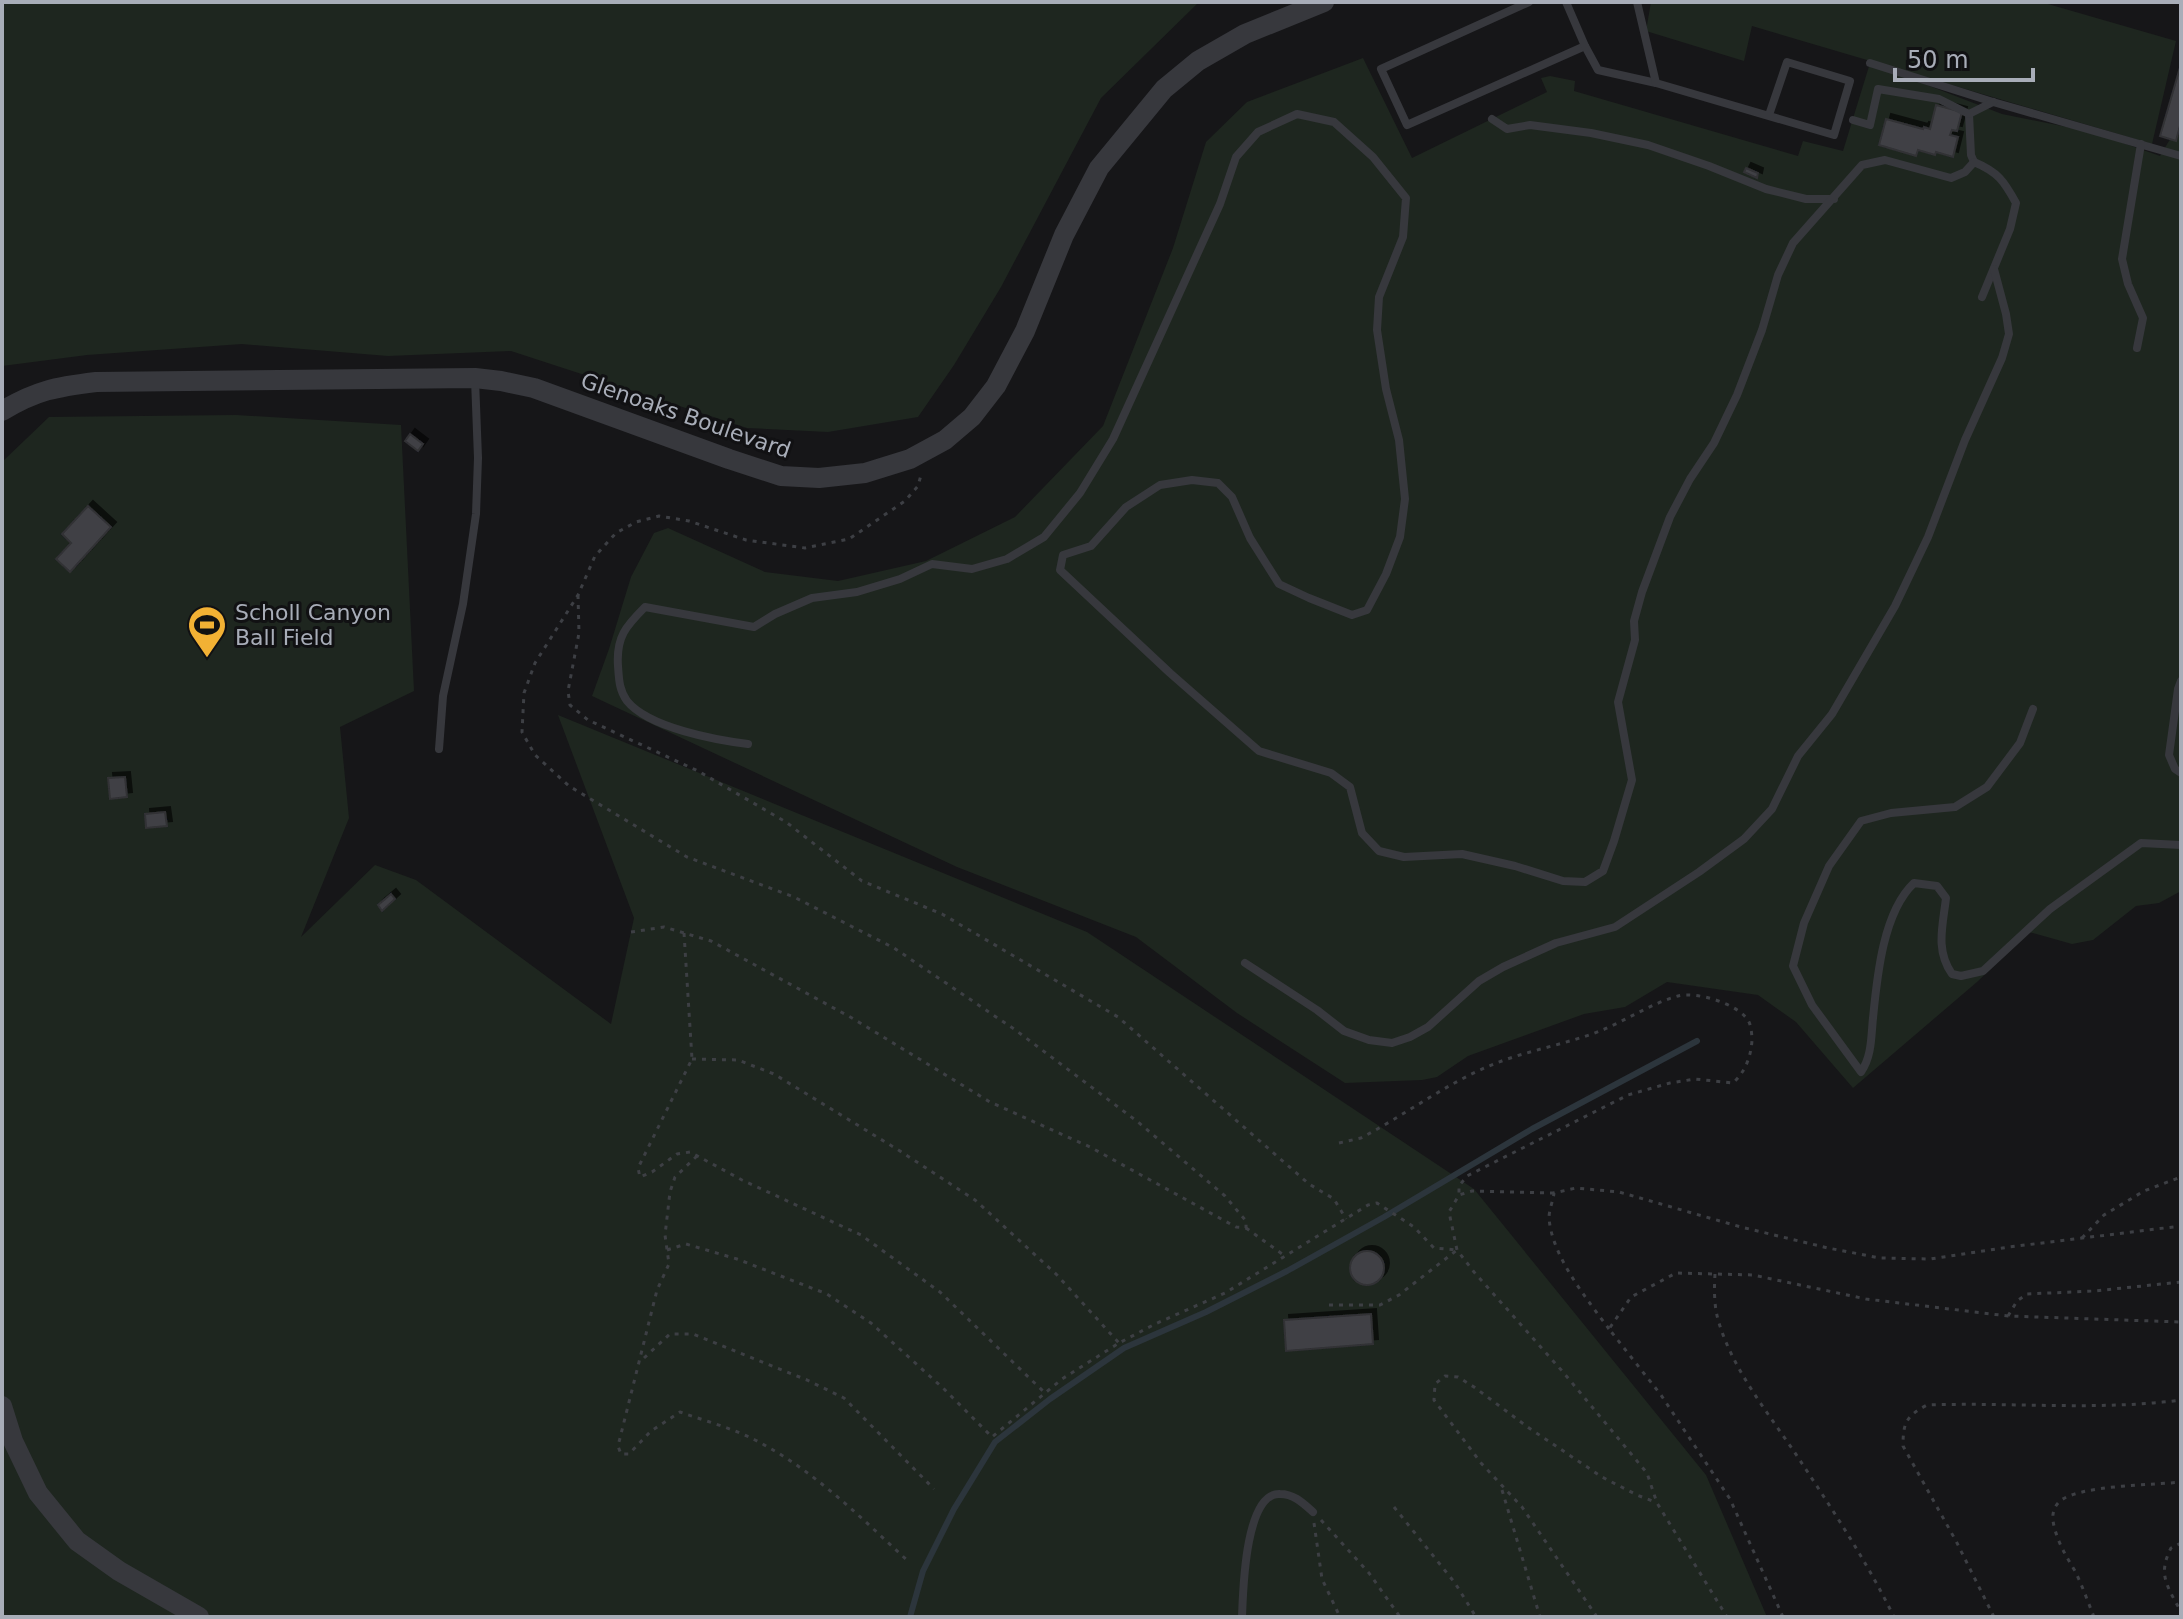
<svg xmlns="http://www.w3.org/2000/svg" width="2183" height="1619" viewBox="0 0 2183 1619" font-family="'DejaVu Sans',sans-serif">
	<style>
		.green { fill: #1e261f }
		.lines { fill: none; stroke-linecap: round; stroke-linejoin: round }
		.stream { stroke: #2c353c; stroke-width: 6 }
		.building { fill: #404145; stroke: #303034; stroke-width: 2; filter: url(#shadow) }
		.path { stroke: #3d3f44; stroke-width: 3; stroke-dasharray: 4 6; stroke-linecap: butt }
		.service { stroke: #37383d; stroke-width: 8 }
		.tertiary { stroke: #37383d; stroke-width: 20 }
		.labels { text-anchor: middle; stroke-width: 6; stroke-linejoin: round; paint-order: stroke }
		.street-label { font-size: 22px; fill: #a8adb8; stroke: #111113 }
		.poi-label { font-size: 22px; fill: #a8adb8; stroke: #111113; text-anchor: start }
	</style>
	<defs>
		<filter id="shadow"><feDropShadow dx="5" dy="-5" stdDeviation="0" flood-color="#0009"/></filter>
	</defs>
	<rect width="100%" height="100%" fill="#161618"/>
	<g class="green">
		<path d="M2,2H1199L1101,98L1001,287L954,365L918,417L828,432L747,428L511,351L388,356L242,344L87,355L2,366Z"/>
		<path d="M1651,2H2041L2176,41L2152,144L1752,26L1744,61L1646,31Z"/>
		<path d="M1363,58L1412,158L1547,92L1541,78L1550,76L1575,81L1574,91L1798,156L1803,141L1843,151L1870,63L2002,114L2092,132L2160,156L2169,141L2181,114V891L2159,903L2136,906L2093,940L2072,944L2029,932L1977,982L1853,1088L1796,1022L1758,995L1667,982L1625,1007L1584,1014L1468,1056L1437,1077L1422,1080L1345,1083L1237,1013L1136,937L957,867L592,696L609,649L631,577L654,533L668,528L765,572L838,581L926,561L1015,517L1103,426L1173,248L1206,142L1247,102Z"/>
		<path d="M236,415L401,425L414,691L340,727L349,818L301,937L375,865L416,880L611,1024L634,918L558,715L1087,932L1474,1189L1706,1475L1767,1617H2V462L49,417Z"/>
	</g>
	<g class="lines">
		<path class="stream" d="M910,1617L923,1571L954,1509L995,1442L1050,1399L1124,1348L1206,1312L1287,1271L1384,1217L1532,1129L1697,1041"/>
	</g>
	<g class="building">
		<path d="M2181,64V122L2176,141L2160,136Z"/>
		<path d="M1936,105L1962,112L1957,131L1952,130L1950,135L1958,137L1953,157L1936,152L1935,155L1918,150L1916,156L1879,145L1886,119L1923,129L1924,127L1930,129Z"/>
		<path d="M1746,168L1758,173L1757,178L1744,172Z"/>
		<path d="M410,434L423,444L418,451L405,441Z"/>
		<path d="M88,506L111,527L70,572L56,559L71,543L62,534Z"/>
		<path d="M125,777L127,797L110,799L108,778Z"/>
		<path d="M165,812L167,826L146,828L145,814Z"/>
		<path d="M391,894L395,899L382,911L378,905Z"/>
		<circle cx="1367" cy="1268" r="17"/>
		<path d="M1371,1314L1373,1344L1286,1351L1284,1320Z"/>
	</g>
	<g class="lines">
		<g class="path">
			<path d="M578,595L579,633L568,691L570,705L588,720L698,771L786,822L862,881L942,914L1118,1017L1309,1184L1334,1199L1346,1219"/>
			<path d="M631,932L664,927L711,941L852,1018L990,1102L1090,1147L1236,1227L1246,1228V1221L1225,1196L1138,1122L1014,1029L894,948L794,897L687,857L569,786L535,755L522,732L524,693L535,663L578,595L595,556L616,533L636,522L659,516L689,521L746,540L805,548L849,539L905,501L918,486L921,475"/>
			<path d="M684,933L692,1059L638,1168L640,1177L652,1172L677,1154L690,1152L742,1180L861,1235L940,1292L1045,1393"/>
			<path d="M692,1059L738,1060L774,1074L900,1151L975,1200L1057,1275L1119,1343"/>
			<path d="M1339,1143L1361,1138C1403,1116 1446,1084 1489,1066C1524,1051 1564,1045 1600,1031C1625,1021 1652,1003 1678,996C1696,991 1740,1004 1749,1022C1751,1026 1752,1035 1752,1040C1751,1057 1745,1072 1733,1083L1695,1079L1670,1083L1628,1095L1467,1176L1459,1186V1195"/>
			<path d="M697,1156L675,1177L670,1192L665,1235L669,1264L657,1290L618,1446L621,1454H629L651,1431L680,1412C705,1421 732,1428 755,1440C814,1470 861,1518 909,1562"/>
			<path d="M1554,1193L1472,1191L1459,1195L1449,1212L1457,1250L1474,1272L1563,1372L1647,1473L1657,1503L1727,1617"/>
			<path d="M1246,1228L1285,1256"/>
			<path d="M2082,1238L2104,1215L2144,1191L2181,1177"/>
			<path d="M667,1250L686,1244L737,1259L827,1294L871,1323L944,1389L992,1437L1062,1379L1119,1343L1155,1324L1225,1293L1368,1205L1377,1203L1414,1227L1434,1248L1457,1250"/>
			<path d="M1715,1274C1714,1291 1714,1307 1719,1323C1735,1375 1774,1420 1803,1465C1836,1515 1868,1564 1894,1617"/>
			<path d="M1329,1305H1380L1399,1295L1457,1250"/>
			<path d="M2008,1316L2017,1301L2027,1294L2094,1291L2181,1282"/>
			<path d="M1609,1329C1587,1299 1552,1257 1549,1218C1549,1210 1553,1201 1554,1193L1576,1188L1619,1192L1741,1227L1828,1248L1880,1258L1930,1259L2009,1247L2181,1226"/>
			<path d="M644,1358L670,1334H693L807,1380L844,1398L934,1489"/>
			<path d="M1502,1490L1540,1617"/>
			<path d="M1394,1507L1455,1583L1476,1617"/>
			<path d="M1321,1520L1369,1573L1400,1617"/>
			<path d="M1314,1523L1322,1579L1340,1617"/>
			<path d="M2181,1543L2171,1548C2157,1575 2168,1587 2181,1612"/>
			<path d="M1597,1617L1522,1507L1481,1463L1434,1400L1435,1384L1445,1376L1458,1377L1474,1387L1529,1428L1602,1477L1637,1495L1655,1502"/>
			<path d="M1783,1617L1730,1499L1661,1395L1609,1329L1631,1297L1676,1273L1753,1275L1866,1299L2008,1316L2181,1322"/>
			<path d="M1994,1617L1956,1541L1903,1446C1903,1423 1906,1416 1927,1405C2011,1402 2097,1411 2181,1400"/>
			<path d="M2094,1617C2088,1602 2082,1585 2075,1571C2066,1556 2058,1543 2054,1526C2052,1518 2052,1509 2059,1502C2076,1485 2155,1485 2181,1482"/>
		</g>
		<g class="service">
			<path d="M1529,2L1381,69L1407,125L1585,46"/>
			<path d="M1566,2L1585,46L1598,70L1656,83"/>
			<path d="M1637,2L1656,83L1834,135L1850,81L1787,62L1769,115"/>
			<path d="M1870,63L1993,102L2181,156"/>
			<path d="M1969,114L1971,155L1974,162"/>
			<path d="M1492,119L1507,129L1530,125L1591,133L1648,145L1709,166L1766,189L1806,199H1834"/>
			<path d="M1853,120L1870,125L1878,89L1939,99L1969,114L1993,102"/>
			<path d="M2137,348L2143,318L2128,284L2122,259L2141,144"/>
			<path d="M2181,681L2178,689L2169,755L2175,769L2181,773"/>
			<path d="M2033,709L2020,743L1987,787L1955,807L1891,813L1861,821L1829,866L1804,923L1793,966L1812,1005L1861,1072C1872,1056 1871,1037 1873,1018C1877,977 1883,912 1914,883L1937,886L1946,898C1943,925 1935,950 1952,974L1961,976L1983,971L2050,909L2141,843L2181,845"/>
			<path d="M748,744C716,740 649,728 627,701C619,690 619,679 618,666C616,637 626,626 645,607L754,627L775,614L812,598L857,592L900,579L932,564L972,569L1007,559L1044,537L1080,493L1113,439L1220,204L1236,157L1258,132L1297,114L1334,122L1373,157L1406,198L1403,237L1379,297L1377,330L1386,389L1399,440L1405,499L1400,537L1386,574L1367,610L1352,615L1309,598L1279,584L1250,538L1232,497L1218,483L1192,480L1160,485L1126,507L1091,546L1063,555L1060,570L1170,673L1259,751L1331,773L1350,787L1362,833L1379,851L1404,857L1462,854L1515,866L1563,881L1585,882L1603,871L1614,841L1632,780L1618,702L1635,640L1634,621L1642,592L1670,517L1690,479L1714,443L1737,395L1762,330L1778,275L1793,243L1862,165L1885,160L1951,178L1965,172L1974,162C1998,172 2004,181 2016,203L2010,229L1982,297"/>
			<path d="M439,749L443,696L463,604L476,514L478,458L475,379"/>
			<path d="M1245,963L1317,1010L1344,1031L1369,1040L1392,1043L1410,1037L1428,1027L1479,981L1503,967L1556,943L1615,927L1699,872L1744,839L1772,809L1798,756L1832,714L1895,606L1928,537L1965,440L2002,358L2009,334L2006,314L1994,269"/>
			<path d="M1242,1617C1243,1592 1245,1492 1280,1494C1294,1494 1303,1503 1313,1512"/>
		</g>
		<g class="tertiary">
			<path d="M2,411C37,390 56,387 96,382L475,378L501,381L534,388L729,459L781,476L819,478L865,473L910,459L945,440L972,417L996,386L1025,331L1064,235L1099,168L1164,89L1198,61L1245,34L1324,2"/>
			<path d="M2,1406L13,1441L38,1493L77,1541L119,1571L199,1617"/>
		</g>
	</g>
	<defs>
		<symbol id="stadium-pin" viewBox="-11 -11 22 30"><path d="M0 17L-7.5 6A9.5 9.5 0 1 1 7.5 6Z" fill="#f2b134" stroke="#111113"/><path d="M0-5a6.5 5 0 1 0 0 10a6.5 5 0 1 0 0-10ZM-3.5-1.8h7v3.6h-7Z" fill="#111"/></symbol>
	</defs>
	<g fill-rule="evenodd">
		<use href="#stadium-pin" x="185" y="603" width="44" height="60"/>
	</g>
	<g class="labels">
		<g class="street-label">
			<text transform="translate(686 415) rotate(19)" y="8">Glenoaks Boulevard</text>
		</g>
		<g class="poi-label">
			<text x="235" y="620">Scholl Canyon<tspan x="235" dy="25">Ball Field</tspan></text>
		</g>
	</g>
	<rect width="2183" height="1619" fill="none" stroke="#a8adb8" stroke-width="8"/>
	<path d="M1895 68v12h138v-12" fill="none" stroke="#a8adb8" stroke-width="4"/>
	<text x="1907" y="68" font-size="24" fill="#a8adb8" stroke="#111113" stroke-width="6" paint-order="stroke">50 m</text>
</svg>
